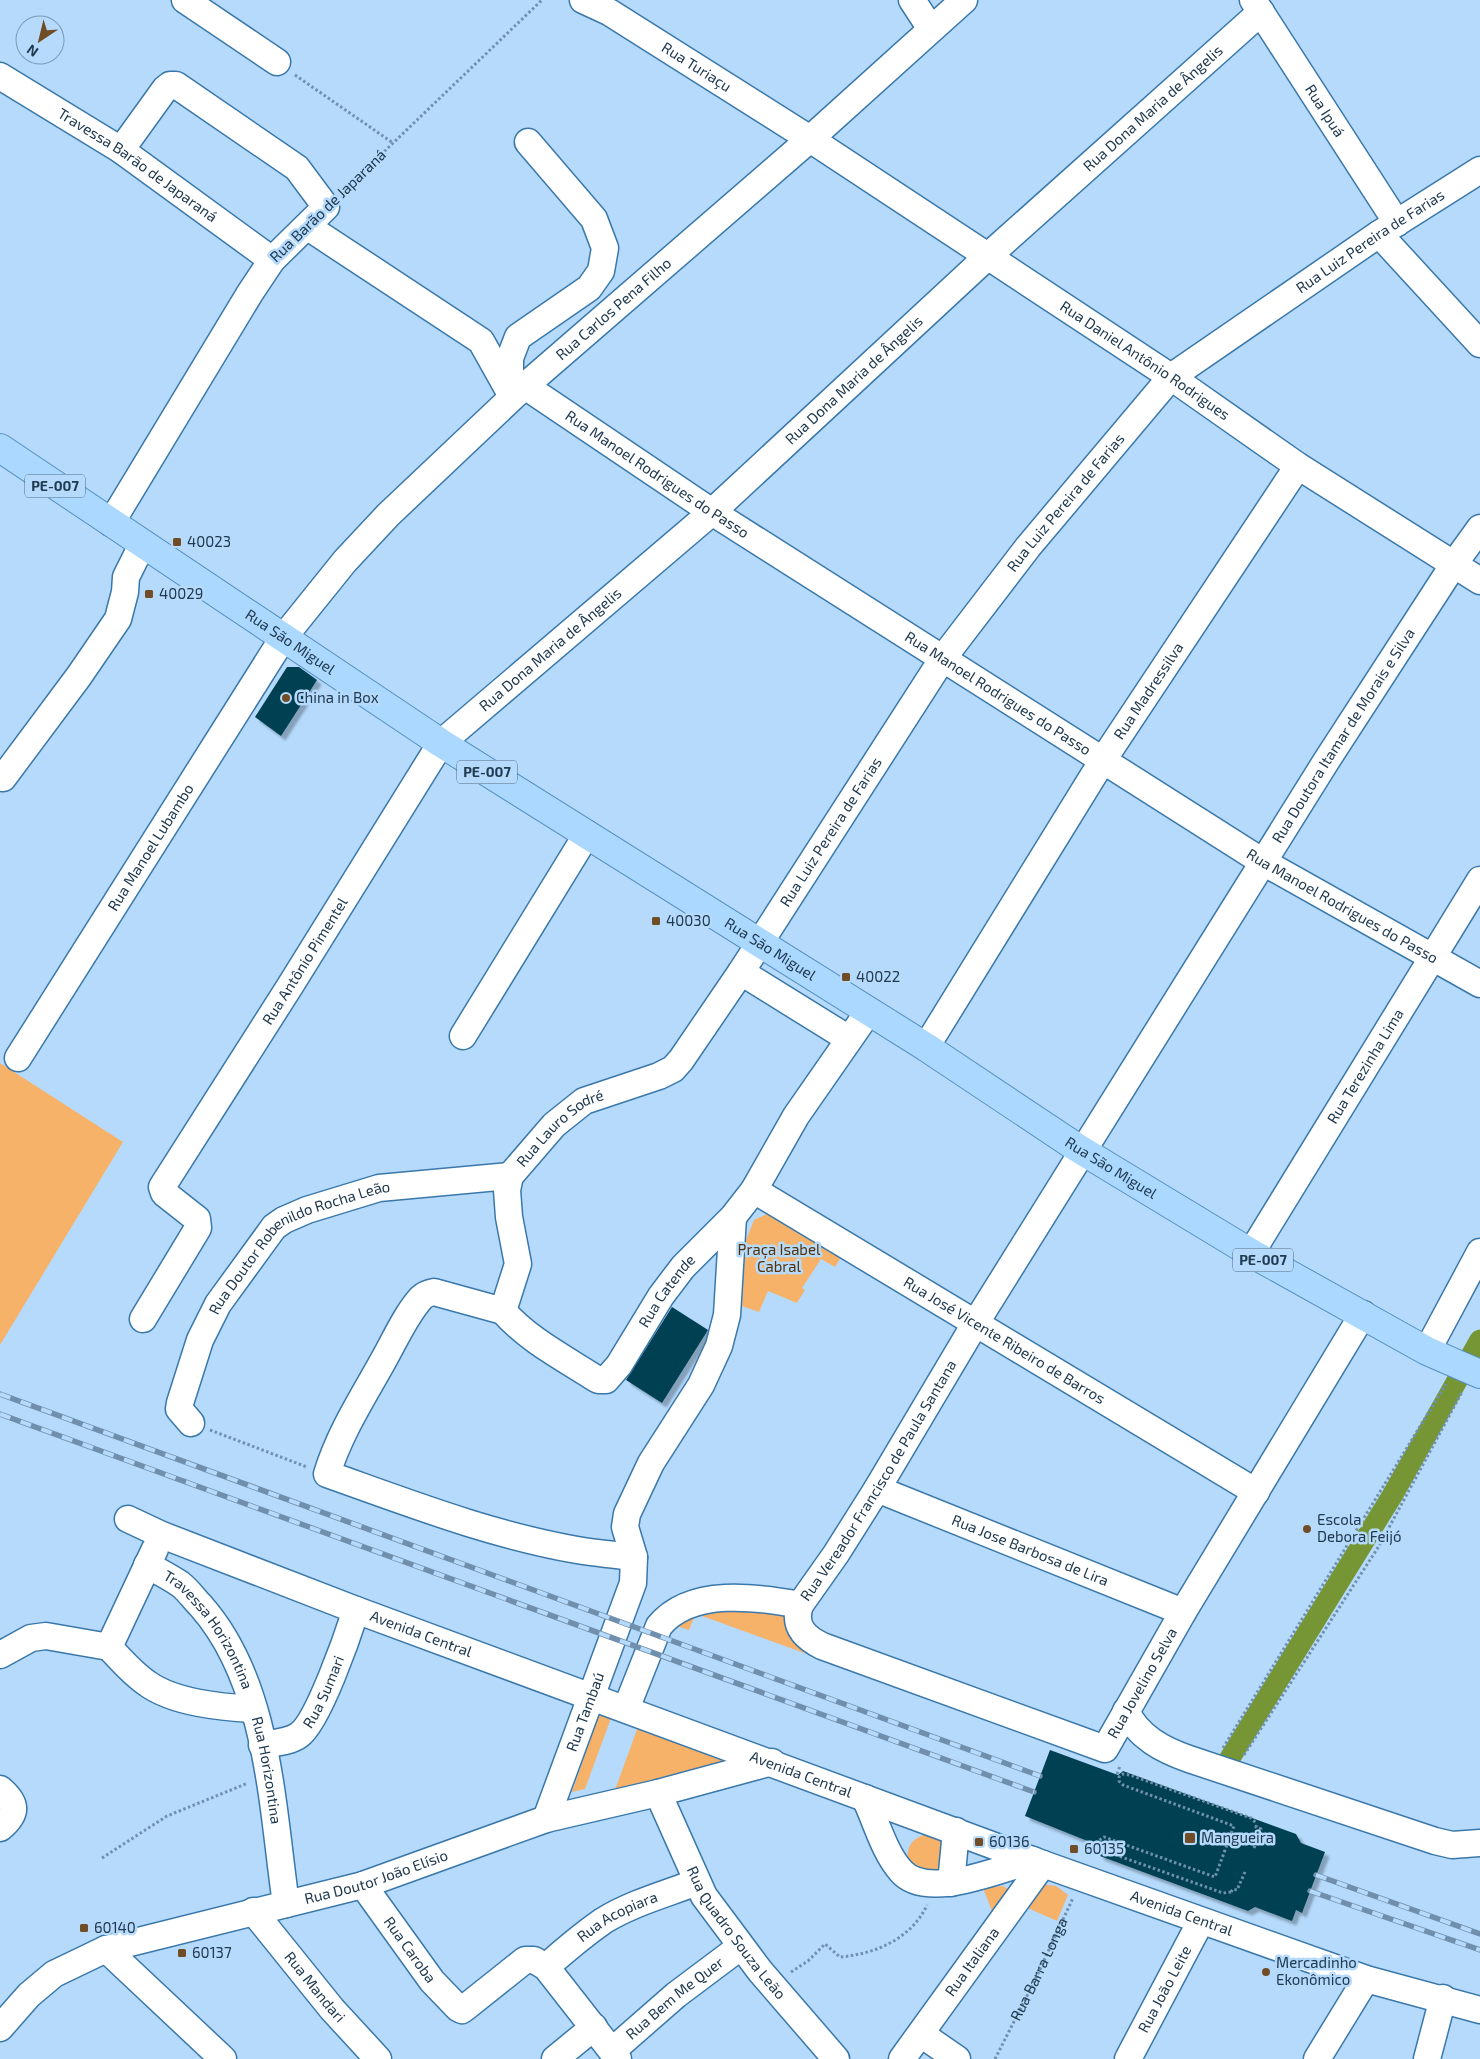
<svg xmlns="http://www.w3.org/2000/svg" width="1480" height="2059" viewBox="0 0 1480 2059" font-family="'Exo 2',sans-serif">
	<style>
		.green { fill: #f7b26a }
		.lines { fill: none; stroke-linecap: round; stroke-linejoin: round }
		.canal { stroke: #769636; stroke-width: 21 }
		.building { fill: #024053; filter: url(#shadow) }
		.minor-casing { stroke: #3a78aa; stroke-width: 29 }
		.major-casing { stroke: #5690c0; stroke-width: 30 }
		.path { stroke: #7090ad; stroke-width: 3; stroke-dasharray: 2.5 2.5; stroke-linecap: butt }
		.minor { stroke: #fff; stroke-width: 26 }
		.major { stroke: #abd8fe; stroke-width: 28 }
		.rail-casing { stroke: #708fac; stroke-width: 5.5 }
		.rail { stroke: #b5dafc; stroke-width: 4; stroke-dasharray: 11; stroke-linecap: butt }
		.path-bridge { stroke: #7090ad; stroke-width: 3; stroke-dasharray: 2.5 2.5; stroke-linecap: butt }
		.poi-dot { fill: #714d27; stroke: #b5dafc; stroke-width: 2 }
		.labels { text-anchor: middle; stroke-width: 5; stroke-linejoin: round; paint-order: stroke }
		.shield { fill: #b5dafc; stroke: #4d6a84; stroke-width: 1 }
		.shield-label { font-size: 14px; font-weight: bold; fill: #203a50 }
		.street-label { font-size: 15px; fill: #203a50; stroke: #b5dafc }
		.poi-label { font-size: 15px; fill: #203a50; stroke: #b5dafc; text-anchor: start }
		.park-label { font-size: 15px; fill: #563203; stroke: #b5dafc }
	</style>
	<defs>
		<filter id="shadow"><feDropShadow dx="4.5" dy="4.5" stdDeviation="1" flood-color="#0004"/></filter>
	</defs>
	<rect width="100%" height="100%" fill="#b5dafc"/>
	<g class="green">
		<path d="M0,1063L123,1142L0,1345Z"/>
		<path d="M769,1213L841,1257L835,1267L821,1259L802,1288L805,1290L797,1303L768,1291L759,1312L742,1306L746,1240L754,1220Z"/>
		<path d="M775,1604L835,1664L702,1616L694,1618L689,1630L667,1623L673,1611Z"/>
		<path d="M599,1714L611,1718L585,1789L572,1792Z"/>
		<path d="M639,1724L739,1758L615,1790Z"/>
		<path d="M924,1835L937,1837L942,1842L939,1871L927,1875L908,1861C906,1848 911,1839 924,1835Z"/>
		<path d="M1041,1884L1056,1886L1068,1895L1057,1921L1021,1905Z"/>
		<path d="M1003,1886L1010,1890L994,1916L983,1888Z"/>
	</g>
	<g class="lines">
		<path class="canal" d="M1230,1758L1392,1496L1480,1340"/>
	</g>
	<g class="building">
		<path d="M287,667H299L317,680L281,736L255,717Z"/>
		<path d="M672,1307L708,1330L662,1403L626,1380Z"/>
		<path d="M1050,1750L1118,1775L1123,1771L1296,1834L1301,1843L1325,1852L1302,1913L1296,1910L1292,1921L1255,1907L1248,1911L1100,1856L1095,1844L1025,1816Z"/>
	</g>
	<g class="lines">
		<defs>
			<g id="minor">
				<path d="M185,0L277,62"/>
				<path id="s2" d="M583,0L609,12L810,139L1171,377L1298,466L1480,581"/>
				<path d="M912,0L931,29"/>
				<path id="s3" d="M1253,0L1397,223"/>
				<path id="s4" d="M0,76L121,150L272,260"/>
				<path d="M308,227L481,341L509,391"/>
				<path d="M1379,234L1480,344"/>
				<path id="s5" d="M525,386L712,512L1263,862L1480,984"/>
				<path d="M518,392L510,374V358L518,337L589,288L601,271L605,248L594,219L528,142"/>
				<path d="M111,523L250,293L272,260L326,207L297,168L176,85H170L165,89L121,150"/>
				<path d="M3,778L79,676L118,619L125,592L126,577L142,545"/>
				<path d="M741,972L849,1039"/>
				<path d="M463,1036L587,834"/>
				<path id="s6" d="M926,1047L1103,760L1298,466"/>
				<path id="s7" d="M18,1058L283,638L345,561L388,515L518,392L810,139L964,0"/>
				<path id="s8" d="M754,1190L1256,1492"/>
				<path id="s9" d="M1251,1253L1480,880"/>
				<path id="s10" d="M503,1311L518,1264L509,1217L507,1190L510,1176L554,1125L584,1101L659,1076L673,1069L681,1060L741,972L943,658L1028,547L1171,377L1379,234L1480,170"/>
				<path d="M503,1311L434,1292C428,1293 425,1294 421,1298C405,1316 395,1340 383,1361C363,1397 339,1434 327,1474C409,1503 491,1535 577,1550C595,1553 615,1555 634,1557"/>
				<path id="s11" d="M503,1311C528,1340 566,1359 598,1380H606L619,1365L661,1296L683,1267L733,1217L754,1190L796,1116L869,1011"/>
				<path id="s12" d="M143,1319L198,1228L197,1219L164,1193L162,1187L290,986L441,743L712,512L987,257L1261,12"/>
				<path d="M1427,1351L1480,1252"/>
				<path id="s13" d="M191,1423L179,1409L180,1403L200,1340L218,1304L274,1227L284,1220L307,1210L379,1188L510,1176"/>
				<path id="s14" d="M877,1489L1183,1612"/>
				<path id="s15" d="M128,1519L162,1535L356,1610L1043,1864L1366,1979L1480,2010"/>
				<path id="s16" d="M147,1565C158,1571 170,1577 180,1584C188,1590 194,1599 201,1606C269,1683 272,1807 286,1904"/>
				<path id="s17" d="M800,1605C793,1626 804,1637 822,1646L1105,1749L1183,1612L1363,1314"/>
				<path d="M109,1647C121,1660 133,1674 148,1684C175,1703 221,1707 253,1709"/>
				<path d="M0,1655L31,1638L46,1636L109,1647L155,1549"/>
				<path id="s18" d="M626,1709L659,1626C691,1587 757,1597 800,1605L836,1554L877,1489L975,1324L1325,763L1454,564L1480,528"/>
				<path d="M1126,1711C1138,1737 1163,1750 1189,1759L1435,1841L1452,1845L1480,1843"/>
				<path id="s19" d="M262,1745C273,1743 290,1742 299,1735C318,1722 348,1635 356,1610"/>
				<path d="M0,1789C18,1804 17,1814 0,1828"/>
				<path id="s20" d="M658,1793L704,1896L760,1971L836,2059"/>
				<path d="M865,1798C876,1821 884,1852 901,1871C927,1901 999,1869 1033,1860"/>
				<path id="s21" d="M546,1819L633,1583L634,1557L625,1527L627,1514L651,1463L701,1385L719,1346L727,1315L733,1217"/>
				<path d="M951,1883L956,1831"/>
				<path id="s22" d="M363,1885L432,1981L458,2008L462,2010L466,2007L525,1960H534L546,1967L618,2059"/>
				<path id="s23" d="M253,1911L332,2009L378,2059"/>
				<path d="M106,1949L223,2059"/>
				<path id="s24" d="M546,1967C564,1951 583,1935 603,1921C632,1903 666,1894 697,1882"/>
				<path id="s25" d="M0,2028L29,1995L54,1974L106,1949L363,1885L546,1819L658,1793L772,1762"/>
				<path d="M921,2034L957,2059"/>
				<path id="s26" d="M612,2051L676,1995L740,1947"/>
				<path d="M555,2059L594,2027"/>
				<path id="s27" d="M902,2059L1043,1864"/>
				<path id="s28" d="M1128,2059L1201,1921"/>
				<path d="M1317,2059L1366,1979"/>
				<path d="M1427,2059L1443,1998"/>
			</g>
			<g id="major">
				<path id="s29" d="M0,448L441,743L926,1047L1076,1147L1251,1253L1427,1351L1480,1374"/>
			</g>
		</defs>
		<use href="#minor" class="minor-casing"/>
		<use href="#major" class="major-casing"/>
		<g class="path">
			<path d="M295,75L393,143"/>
			<path d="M341,193L542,0"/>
			<path d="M210,1430L307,1467"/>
			<path d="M1223,1748L1446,1384"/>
			<path d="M1244,1755L1379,1546L1462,1392"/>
			<path d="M1117,1774L1120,1766"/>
			<path d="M1254,1848L1261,1829L1256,1827L1257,1824"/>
			<path d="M102,1858L167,1816L248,1783"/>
			<path d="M1231,1892L1233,1889L1237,1890L1245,1872"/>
			<path d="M791,1972L808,1961L825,1944L840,1957C876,1954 912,1938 927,1905"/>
			<path id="s1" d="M995,2059L1034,1982L1073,1898"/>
		</g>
		<use href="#minor" class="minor"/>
		<use href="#major" class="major"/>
		<defs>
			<g id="rail">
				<path d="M0,1394L1040,1776"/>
				<path d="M0,1414L1034,1792"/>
				<path d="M1316,1875L1480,1934"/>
				<path d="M1310,1891L1480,1950"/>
			</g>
		</defs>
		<use href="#rail" class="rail-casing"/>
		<use href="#rail" class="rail"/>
		<path class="path-bridge" d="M1231,1892L1223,1893L1099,1849L1097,1842L1104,1837L1215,1877L1234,1826L1123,1785L1119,1781V1777L1122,1774L1130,1775L1251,1818L1257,1824"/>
	</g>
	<g class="poi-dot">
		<rect x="172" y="537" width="10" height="10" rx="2.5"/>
		<rect x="144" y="589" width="10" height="10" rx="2.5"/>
		<circle cx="286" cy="698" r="5"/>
		<rect x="651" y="916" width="10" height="10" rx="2.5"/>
		<rect x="841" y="972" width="10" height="10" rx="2.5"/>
		<circle cx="1307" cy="1529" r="5"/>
		<rect x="1184" y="1832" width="12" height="12" rx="2.5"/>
		<rect x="974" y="1837" width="10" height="10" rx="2.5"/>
		<rect x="1069" y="1844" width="10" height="10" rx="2.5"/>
		<rect x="79" y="1923" width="10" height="10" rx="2.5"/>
		<rect x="177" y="1948" width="10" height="10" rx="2.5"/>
		<circle cx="1266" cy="1972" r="5"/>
	</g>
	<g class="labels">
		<g class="shield">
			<rect x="25" y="474.5" width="60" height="23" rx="4"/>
			<rect x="457" y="760.5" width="60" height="23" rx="4"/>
			<rect x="1233" y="1248.5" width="60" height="23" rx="4"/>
		</g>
		<g class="shield-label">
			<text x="55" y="491">PE-007</text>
			<text x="487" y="777">PE-007</text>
			<text x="1263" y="1265">PE-007</text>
		</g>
		<g class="street-label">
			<text dy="5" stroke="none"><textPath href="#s2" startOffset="132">Rua Turiaçu</textPath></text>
			<text dy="5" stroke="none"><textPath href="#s12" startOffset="1642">Rua Dona Maria de Ângelis</textPath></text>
			<text dy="5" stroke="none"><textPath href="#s3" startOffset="132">Rua Ipuá</textPath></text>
			<text dy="5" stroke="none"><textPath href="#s4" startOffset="164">Travessa Barão de Japaraná</textPath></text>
			<text transform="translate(328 206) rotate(-44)" y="5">Rua Barão de Japaraná</text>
			<text dy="5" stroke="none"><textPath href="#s10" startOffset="1434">Rua Luiz Pereira de Farias</textPath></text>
			<text dy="5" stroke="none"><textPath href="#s7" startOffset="964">Rua Carlos Pena Filho</textPath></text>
			<text dy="5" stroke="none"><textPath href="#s2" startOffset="668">Rua Daniel Antônio Rodrigues</textPath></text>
			<text dy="5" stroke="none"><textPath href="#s12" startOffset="1238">Rua Dona Maria de Ângelis</textPath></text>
			<text dy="5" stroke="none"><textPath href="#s5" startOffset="159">Rua Manoel Rodrigues do Passo</textPath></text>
			<text dy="5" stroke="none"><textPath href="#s10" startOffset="1029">Rua Luiz Pereira de Farias</textPath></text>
			<text dy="5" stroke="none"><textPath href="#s29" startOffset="349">Rua São Miguel</textPath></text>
			<text dy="5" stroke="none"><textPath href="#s12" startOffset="832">Rua Dona Maria de Ângelis</textPath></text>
			<text dy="5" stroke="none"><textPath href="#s6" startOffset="420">Rua Madressilva</textPath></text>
			<text dy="5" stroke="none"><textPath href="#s5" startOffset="564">Rua Manoel Rodrigues do Passo</textPath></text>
			<text dy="5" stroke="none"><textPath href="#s18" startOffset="1264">Rua Doutora Itamar de Morais e Silva</textPath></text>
			<text dy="5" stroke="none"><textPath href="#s10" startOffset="624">Rua Luiz Pereira de Farias</textPath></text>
			<text dy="5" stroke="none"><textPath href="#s7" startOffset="249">Rua Manoel Lubambo</textPath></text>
			<text dy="5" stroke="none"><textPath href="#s5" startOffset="969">Rua Manoel Rodrigues do Passo</textPath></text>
			<text dy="5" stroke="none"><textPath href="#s29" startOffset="919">Rua São Miguel</textPath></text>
			<text dy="5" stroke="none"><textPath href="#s12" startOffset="431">Rua Antônio Pimentel</textPath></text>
			<text dy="5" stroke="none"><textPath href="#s9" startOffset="219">Rua Terezinha Lima</textPath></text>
			<text dy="5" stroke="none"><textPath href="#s10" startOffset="209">Rua Lauro Sodré</textPath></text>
			<text dy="5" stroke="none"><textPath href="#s29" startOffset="1324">Rua São Miguel</textPath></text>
			<text dy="5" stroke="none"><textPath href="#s13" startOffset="235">Rua Doutor Robenildo Rocha Leão</textPath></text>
			<text dy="5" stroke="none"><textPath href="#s11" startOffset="234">Rua Catende</textPath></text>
			<text dy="5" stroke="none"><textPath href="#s8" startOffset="292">Rua José Vicente Ribeiro de Barros</textPath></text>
			<text dy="5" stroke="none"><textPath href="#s18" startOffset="386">Rua Vereador Francisco de Paula Santana</textPath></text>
			<text dy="5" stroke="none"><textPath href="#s14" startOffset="165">Rua Jose Barbosa de Lira</textPath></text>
			<text dy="5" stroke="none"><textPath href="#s16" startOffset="92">Travessa Horizontina</textPath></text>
			<text dy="5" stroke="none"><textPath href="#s15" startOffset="315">Avenida Central</textPath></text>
			<text dy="5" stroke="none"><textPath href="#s17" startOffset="429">Rua Jovelino Selva</textPath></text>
			<text dy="5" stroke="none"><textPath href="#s19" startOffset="89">Rua Sumari</textPath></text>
			<text dy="5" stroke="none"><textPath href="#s21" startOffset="114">Rua Tambaú</textPath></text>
			<text dy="5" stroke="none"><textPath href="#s16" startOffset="248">Rua Horizontina</textPath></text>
			<text dy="5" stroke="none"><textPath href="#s15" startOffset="720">Avenida Central</textPath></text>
			<text dy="5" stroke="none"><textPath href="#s25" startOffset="414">Rua Doutor João Elísio</textPath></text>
			<text dy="5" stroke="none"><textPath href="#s15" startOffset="1125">Avenida Central</textPath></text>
			<text dy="5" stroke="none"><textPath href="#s24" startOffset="88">Rua Acopiara</textPath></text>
			<text dy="5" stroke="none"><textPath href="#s20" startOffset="161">Rua Quadro Souza Leão</textPath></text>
			<text dy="5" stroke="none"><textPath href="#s22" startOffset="80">Rua Caroba</textPath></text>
			<text dy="5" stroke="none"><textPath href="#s27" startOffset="120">Rua Italiana</textPath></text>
			<text dy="5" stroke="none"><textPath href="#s1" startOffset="100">Rua Barra Longa</textPath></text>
			<text dy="5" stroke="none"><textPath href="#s23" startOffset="98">Rua Mandari</textPath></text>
			<text dy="5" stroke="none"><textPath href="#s28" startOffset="79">Rua João Leite</textPath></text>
			<text dy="5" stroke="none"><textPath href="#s26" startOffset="82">Rua Bem Me Quer</textPath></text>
		</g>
		<g class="poi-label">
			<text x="187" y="547">40023</text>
			<text x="159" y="599">40029</text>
			<text x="296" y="703">China in Box</text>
			<text x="666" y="926">40030</text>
			<text x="856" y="982">40022</text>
			<text x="1317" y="1525">Escola<tspan x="1317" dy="17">Debora Feijó</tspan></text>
			<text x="1201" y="1843">Mangueira</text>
			<text x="989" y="1847">60136</text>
			<text x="1084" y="1854">60135</text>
			<text x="94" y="1933">60140</text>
			<text x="192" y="1958">60137</text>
			<text x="1276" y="1968">Mercadinho<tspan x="1276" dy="17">Ekonômico</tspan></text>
		</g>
		<g class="park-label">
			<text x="779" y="1255">Praça Isabel<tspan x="779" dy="17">Cabral</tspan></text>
		</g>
	</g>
	<g transform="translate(40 40) rotate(215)"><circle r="24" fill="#b5dafc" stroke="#799ab7"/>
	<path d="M0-4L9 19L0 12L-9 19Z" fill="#714d27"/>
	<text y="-8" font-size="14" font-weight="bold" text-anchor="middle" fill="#203a50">N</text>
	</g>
</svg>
